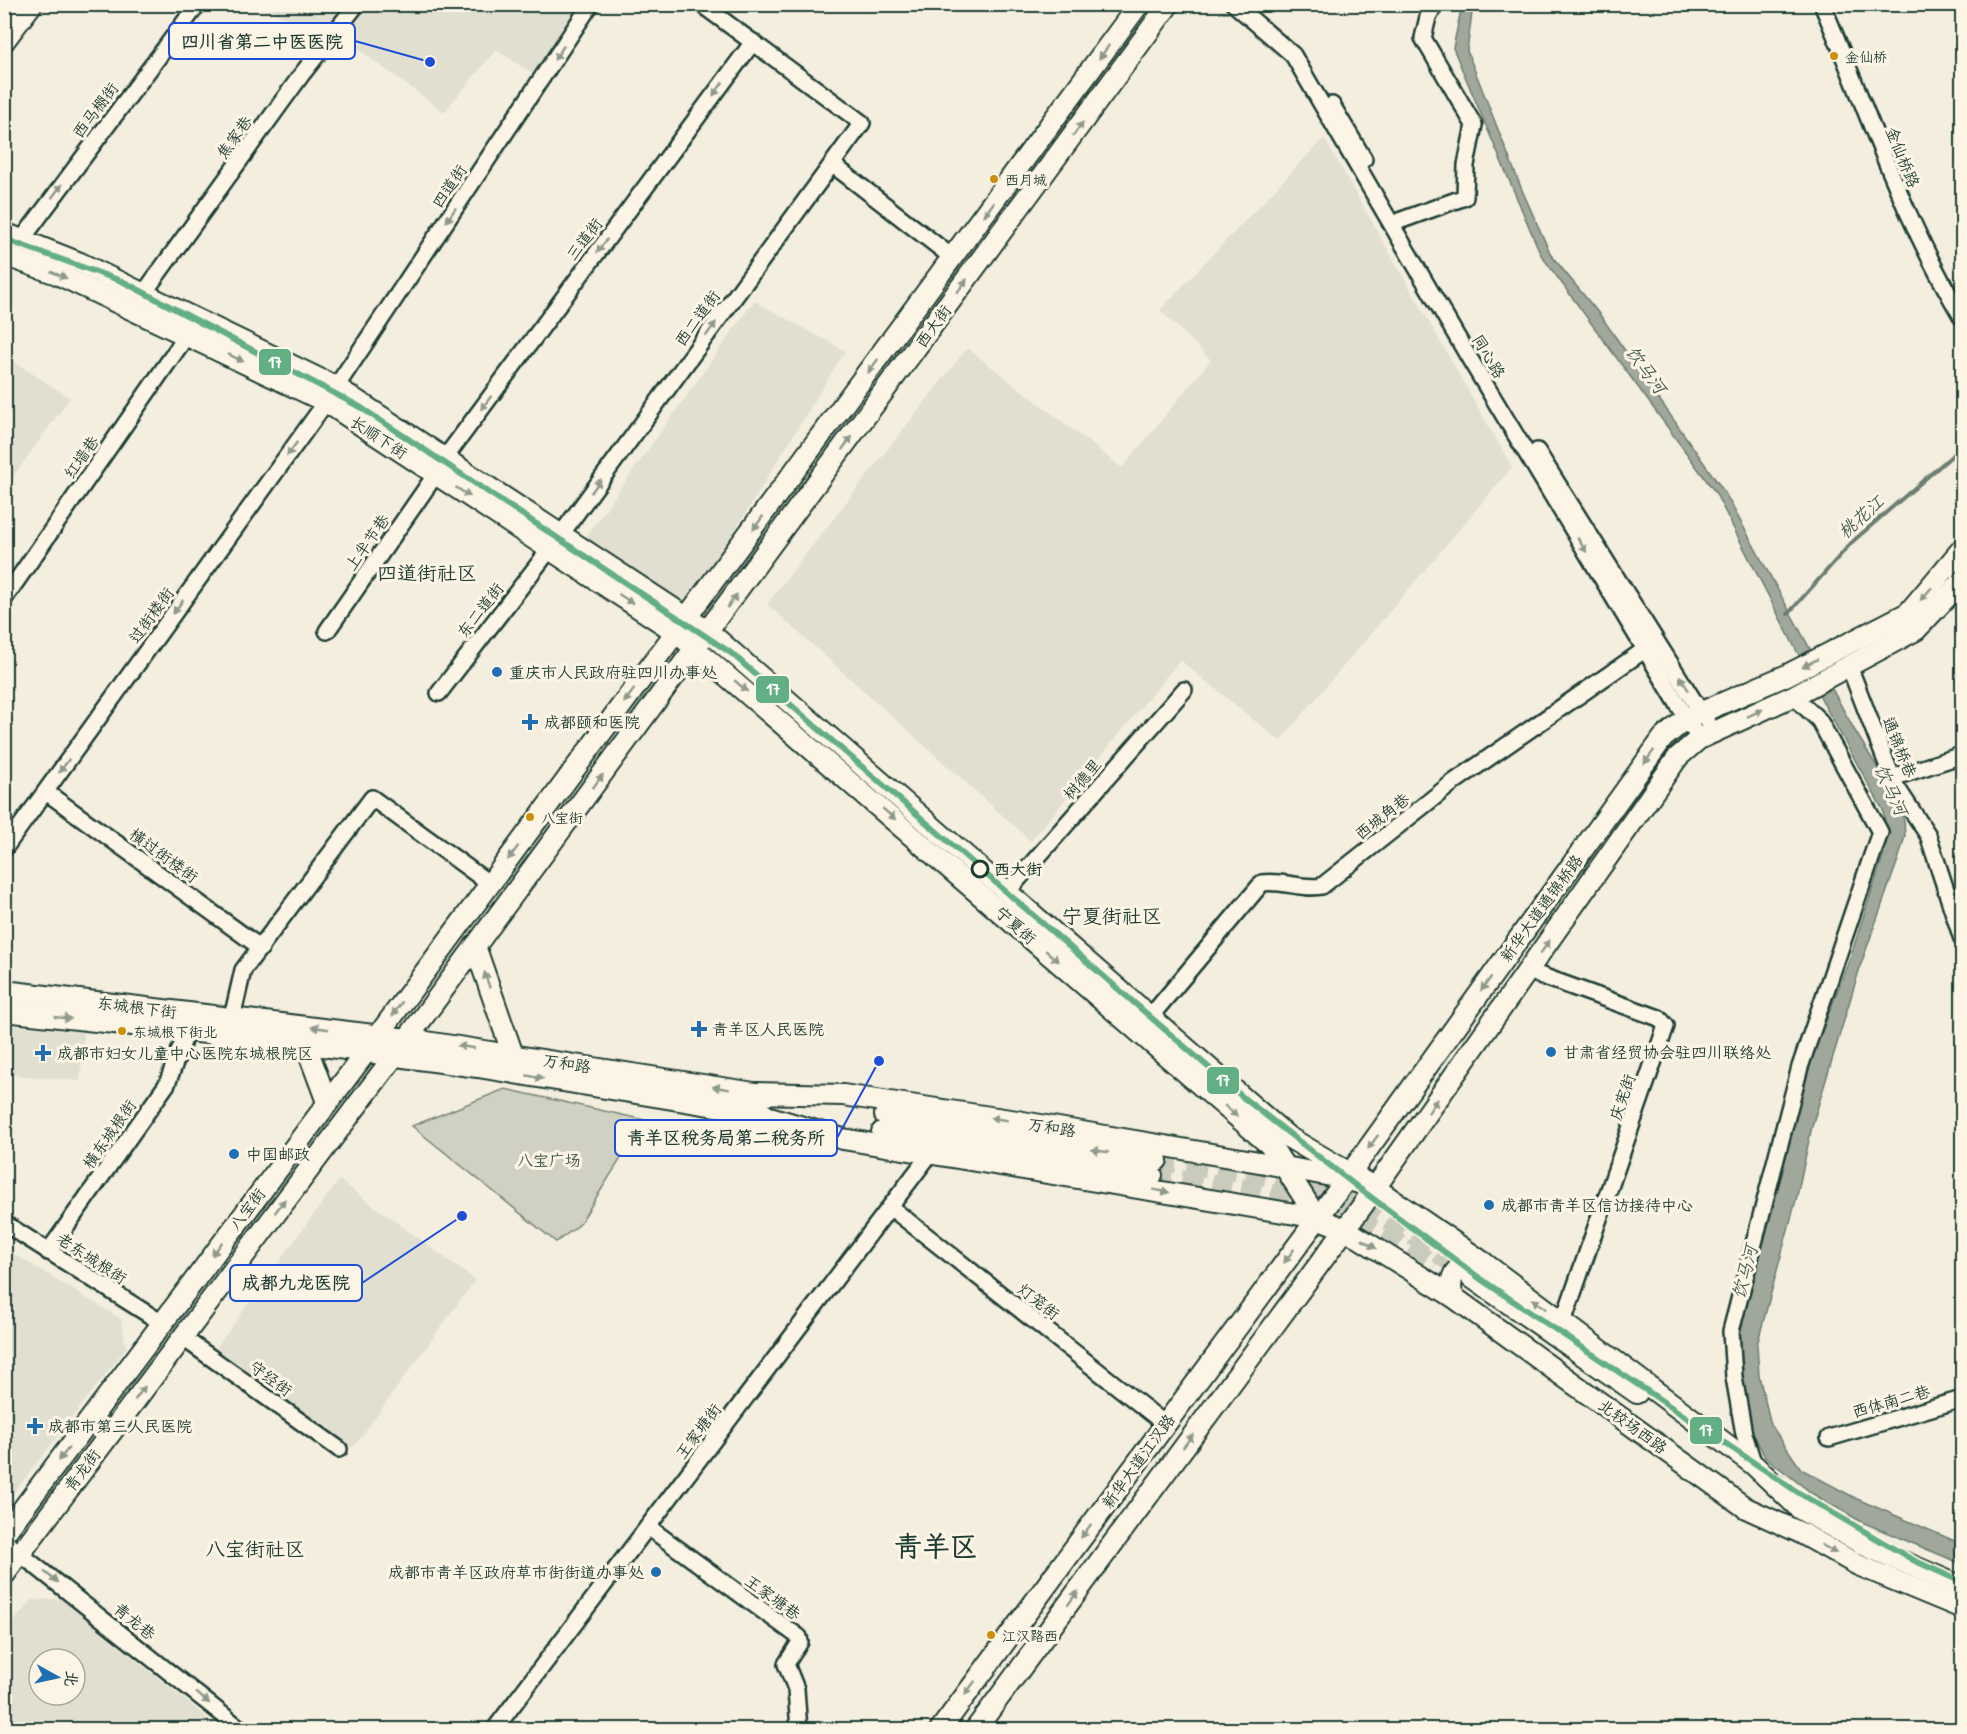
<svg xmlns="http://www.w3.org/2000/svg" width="1967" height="1734" viewBox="0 0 1967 1734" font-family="'Patrick Hand','LXGW WenKai TC',sans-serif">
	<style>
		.built { fill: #e1dfd0; fill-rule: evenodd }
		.green { fill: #d0d1c2; stroke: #78877b; stroke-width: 1.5 }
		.water { fill: #a0a89b; stroke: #6c7d72; stroke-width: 1.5 }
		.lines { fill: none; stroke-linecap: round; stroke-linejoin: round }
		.stream { stroke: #6c7d72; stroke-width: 4 }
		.major-tunnel { stroke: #c9cbbc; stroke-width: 20; stroke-dasharray: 20 10; stroke-linecap: butt }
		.minor-casing { stroke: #1f3d34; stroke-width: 20 }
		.major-casing { stroke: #1f3d34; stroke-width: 24 }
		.minor { stroke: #fcf5e5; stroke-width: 15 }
		.major { stroke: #fcf5e5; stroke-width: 20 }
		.metro-1-casing { stroke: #fcf5e5; stroke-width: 10 }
		.metro-1 { stroke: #63af84; stroke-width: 6 }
		.oneway { fill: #8e998c }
		.bus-dot { fill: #cc910a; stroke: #fcf5e5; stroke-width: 2 }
		.poi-dot { fill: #1f6fb2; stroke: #fcf5e5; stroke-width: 2 }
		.stop-dot { fill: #fcf5e5; stroke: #1f3d34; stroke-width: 3 }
		.labels { text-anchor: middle; stroke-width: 6; stroke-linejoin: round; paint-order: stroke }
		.bus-label { font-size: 14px; fill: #1f3d34; stroke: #fcf5e5; text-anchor: start }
		.street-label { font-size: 16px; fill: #1f3d34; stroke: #fcf5e5 }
		.poi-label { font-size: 16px; fill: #1f3d34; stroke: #fcf5e5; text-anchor: start }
		.stop-label { font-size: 16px; font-weight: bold; fill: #1f3d34; stroke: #fcf5e5; text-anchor: start }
		.park-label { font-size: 16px; fill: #425b50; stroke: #fcf5e5 }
		.water-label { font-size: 18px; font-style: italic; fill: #465d53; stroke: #fcf5e5 }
		.quarter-label { font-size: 20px; fill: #1f3d34; stroke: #fcf5e5 }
		.town-label { font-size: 28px; font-weight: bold; fill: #1f3d34; stroke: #fcf5e5 }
		.leader { fill: none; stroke: #1d4ed8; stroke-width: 2 }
		.callout-dot { fill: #1d4ed8; stroke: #fcf5e5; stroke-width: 2 }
		.callout { fill: #fcf5e5; stroke: #1d4ed8; stroke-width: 2 }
		.callout-label { font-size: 18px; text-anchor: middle; font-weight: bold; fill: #1f3d34 }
		.line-badge { stroke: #fcf5e5; stroke-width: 2 }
		.badge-label { font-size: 16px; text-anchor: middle; font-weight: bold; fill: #fff }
	</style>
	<rect width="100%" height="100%" fill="#f3eede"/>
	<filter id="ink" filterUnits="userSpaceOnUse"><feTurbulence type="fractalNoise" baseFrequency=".0167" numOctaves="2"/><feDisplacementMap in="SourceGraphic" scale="12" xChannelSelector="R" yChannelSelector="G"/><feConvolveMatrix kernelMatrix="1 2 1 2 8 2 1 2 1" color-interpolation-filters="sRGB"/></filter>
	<g filter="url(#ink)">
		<g class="built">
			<path d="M264,5H345L319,40Z"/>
			<path d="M357,5H581L532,73L496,50L444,112L335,32Z"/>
			<path d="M1324,138L1512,467L1280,741L1180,660L1031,841L767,604L967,348L1122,468L1211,360L1160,310Z"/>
			<path d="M754,301L845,351L688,607L586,537Z"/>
			<path d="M5,356L70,398L5,488Z"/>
			<path d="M5,1025L84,1032L80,1081L5,1074Z"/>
			<path d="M339,1180L475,1280L353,1448L216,1348Z"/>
			<path d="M4,1248L121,1319L126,1348L5,1504Z"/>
			<path d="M61,1599L221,1729H5V1632L32,1600ZM39,1659H75V1695H39Z"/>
		</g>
		<path class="green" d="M505,1089L645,1120L579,1225L556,1242L412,1126Z"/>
		<path class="water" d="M1462,5H1473L1467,51L1522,190L1551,255L1600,315L1725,493L1855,731L1893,793L1904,820L1905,836L1899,857L1861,964L1812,1126L1797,1196L1757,1345L1759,1376L1771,1425L1801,1469L1857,1499L1962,1544V1564L1862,1522L1813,1494L1765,1457L1745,1417L1734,1327L1795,1101L1850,958L1884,853L1887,835L1883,810L1826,708L1715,492L1541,255L1453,48Z"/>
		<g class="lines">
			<path class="stream" d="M1788,614L1852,542L1962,447"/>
			<g class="major-tunnel">
				<path d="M1157,1160C1219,1170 1288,1174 1347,1199C1392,1218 1431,1248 1471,1277"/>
				<path d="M1152,1175C1214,1185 1279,1190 1338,1213C1372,1226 1404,1246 1435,1265"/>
			</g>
			<defs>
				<g id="minor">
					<path d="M1234,4L1293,55L1471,361L1699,739"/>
					<path d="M1822,4C1868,111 1902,217 1962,317"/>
					<path d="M1332,105L1364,159"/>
					<path d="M832,164L953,258"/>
					<path d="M1399,221L1465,197L1466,165L1474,125L1423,38L1428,17L1435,4"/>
					<path d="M23,238L198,4"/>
					<path d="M144,293L302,74L357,4"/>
					<path d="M336,387L591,4"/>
					<path d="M1537,451L1714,733"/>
					<path d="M445,458L753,42"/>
					<path d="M562,533L862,123L701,4"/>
					<path d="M4,599L187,335"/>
					<path d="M327,631L436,474"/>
					<path d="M1849,666L1895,785L1928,835L1962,939"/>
					<path d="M439,693L550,549"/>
					<path d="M1892,778L1962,755"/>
					<path d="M46,792L261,948"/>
					<path d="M4,849L326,402"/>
					<path d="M1007,892L1184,690"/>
					<path d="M1528,971L1659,1018L1666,1026L1563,1322"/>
					<path d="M1150,1017L1262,883C1283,880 1302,890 1322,886L1451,784L1653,644"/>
					<path d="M232,1018L243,970L372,798L490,884"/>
					<path d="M890,1207L1165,1424"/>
					<path d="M4,1223L162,1323"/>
					<path d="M48,1252L167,1084L187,1031"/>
					<path d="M182,1337L339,1449"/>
					<path d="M1829,1438L1962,1399"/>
					<path d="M1754,1465L1744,1434L1734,1377L1731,1331L1800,1067L1880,832L1819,720L1793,696"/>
					<path d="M648,1527L799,1637L800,1642L786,1664L796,1689L799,1730"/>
					<path d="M4,1541L242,1730"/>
					<path d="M494,1730L930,1154"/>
				</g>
				<g id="major">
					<path d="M4,9L8,4"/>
					<path d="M4,41L32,4"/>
					<path d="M4,233L80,263L336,387L709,632L1288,1137L1375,1188"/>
					<path d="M4,255L57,274L326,402L677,633L1272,1147L1317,1218"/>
					<path d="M475,946L513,1055"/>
					<path d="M4,991L407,1039L767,1095"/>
					<path d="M4,1011L316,1045L478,1067L764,1114"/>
					<path d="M305,1043L327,1102"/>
					<path d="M755,1093L843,1095L1017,1121L1265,1163L1346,1179L1375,1188L1484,1263L1754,1465L1800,1509L1868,1547L1962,1587"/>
					<path d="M753,1112L843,1139L1295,1214L1317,1218L1345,1229L1452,1296L1746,1508L1801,1533L1858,1565L1962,1608"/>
					<path d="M885,1115L1157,1160"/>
					<path d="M882,1132L1152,1175"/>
					<path d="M1471,1277L1637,1393"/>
					<path d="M1452,1296C1448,1271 1460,1261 1484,1263"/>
					<path d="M4,1534L366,1052L1139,4"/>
					<path d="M4,1575L407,1039L1169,4"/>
					<path d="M940,1730L1337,1192L1663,738L1686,719L1787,675L1908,613L1962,549"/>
					<path d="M975,1730L1363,1205L1678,757L1699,739L1793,696L1916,630L1962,581"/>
				</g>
			</defs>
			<use href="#minor" class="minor-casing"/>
			<use href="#major" class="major-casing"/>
			<use href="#minor" class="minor"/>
			<use href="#major" class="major"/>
			<defs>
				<path id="metro-1" d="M4,239L124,282L360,407L731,653L1245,1099L1360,1189L1482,1280L1799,1493L1913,1560L1962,1582"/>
			</defs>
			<use href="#metro-1" class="metro-1-casing"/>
			<use href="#metro-1" class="metro-1"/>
		</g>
		<defs><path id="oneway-solid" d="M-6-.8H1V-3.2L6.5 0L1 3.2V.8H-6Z" transform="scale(1.5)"/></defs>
		<g class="oneway">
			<use href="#oneway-solid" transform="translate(1104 52) rotate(126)"/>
			<use href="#oneway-solid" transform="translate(559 53) rotate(124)"/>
			<use href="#oneway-solid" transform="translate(718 89) rotate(127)"/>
			<use href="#oneway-solid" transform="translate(1078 129) rotate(-54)"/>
			<use href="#oneway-solid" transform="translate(57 191) rotate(-53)"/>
			<use href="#oneway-solid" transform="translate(989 209) rotate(126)"/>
			<use href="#oneway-solid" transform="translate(451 215) rotate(124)"/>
			<use href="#oneway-solid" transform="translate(602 246) rotate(127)"/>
			<use href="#oneway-solid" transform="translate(59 275) rotate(23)"/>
			<use href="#oneway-solid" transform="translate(962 286) rotate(-54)"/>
			<use href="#oneway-solid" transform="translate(711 329) rotate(-54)"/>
			<use href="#oneway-solid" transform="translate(236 358) rotate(26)"/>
			<use href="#oneway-solid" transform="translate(873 366) rotate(126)"/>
			<use href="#oneway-solid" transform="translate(486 403) rotate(127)"/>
			<use href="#oneway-solid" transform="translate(847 443) rotate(-54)"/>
			<use href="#oneway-solid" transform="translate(292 449) rotate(126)"/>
			<use href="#oneway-solid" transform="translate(596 486) rotate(-54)"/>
			<use href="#oneway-solid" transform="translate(463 492) rotate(33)"/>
			<use href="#oneway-solid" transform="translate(758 523) rotate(126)"/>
			<use href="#oneway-solid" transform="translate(1582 545) rotate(59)"/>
			<use href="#oneway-solid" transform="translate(1926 594) rotate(132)"/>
			<use href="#oneway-solid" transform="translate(626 599) rotate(33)"/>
			<use href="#oneway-solid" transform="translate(732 601) rotate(-54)"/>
			<use href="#oneway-solid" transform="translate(178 607) rotate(126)"/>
			<use href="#oneway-solid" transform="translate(1810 663) rotate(153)"/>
			<use href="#oneway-solid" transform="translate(1684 683) rotate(-122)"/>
			<use href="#oneway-solid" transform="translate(741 686) rotate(41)"/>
			<use href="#oneway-solid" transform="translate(629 696) rotate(127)"/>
			<use href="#oneway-solid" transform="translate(1755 713) rotate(-25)"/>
			<use href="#oneway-solid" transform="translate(1649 757) rotate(126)"/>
			<use href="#oneway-solid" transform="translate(64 766) rotate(126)"/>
			<use href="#oneway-solid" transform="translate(598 781) rotate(-53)"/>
			<use href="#oneway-solid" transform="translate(889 814) rotate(41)"/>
			<use href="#oneway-solid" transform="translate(513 853) rotate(127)"/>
			<use href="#oneway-solid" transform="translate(1545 947) rotate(-55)"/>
			<use href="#oneway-solid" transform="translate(1052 956) rotate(41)"/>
			<use href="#oneway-solid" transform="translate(487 980) rotate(-109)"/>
			<use href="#oneway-solid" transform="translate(1486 984) rotate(126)"/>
			<use href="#oneway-solid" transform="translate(397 1009) rotate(126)"/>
			<use href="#oneway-solid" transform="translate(63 1018) rotate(6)"/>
			<use href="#oneway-solid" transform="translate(320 1028) rotate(-172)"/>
			<use href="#oneway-solid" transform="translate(466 1047) rotate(-172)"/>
			<use href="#oneway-solid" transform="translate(535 1077) rotate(10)"/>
			<use href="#oneway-solid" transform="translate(721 1088) rotate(-171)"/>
			<use href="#oneway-solid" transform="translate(1433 1106) rotate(-55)"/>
			<use href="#oneway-solid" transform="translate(1231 1111) rotate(41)"/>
			<use href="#oneway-solid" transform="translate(999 1119) rotate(-171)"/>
			<use href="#oneway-solid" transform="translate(1373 1142) rotate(126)"/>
			<use href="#oneway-solid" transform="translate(1100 1151) rotate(-171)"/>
			<use href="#oneway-solid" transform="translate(1161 1191) rotate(10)"/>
			<use href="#oneway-solid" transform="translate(280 1206) rotate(-53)"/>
			<use href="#oneway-solid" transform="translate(1369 1244) rotate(32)"/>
			<use href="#oneway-solid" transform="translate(217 1249) rotate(127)"/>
			<use href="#oneway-solid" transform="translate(1289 1256) rotate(126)"/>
			<use href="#oneway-solid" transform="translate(1539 1304) rotate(-143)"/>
			<use href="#oneway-solid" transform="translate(140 1393) rotate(-53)"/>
			<use href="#oneway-solid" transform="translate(1188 1441) rotate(-54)"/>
			<use href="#oneway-solid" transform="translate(64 1454) rotate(127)"/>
			<use href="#oneway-solid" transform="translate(1086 1531) rotate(126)"/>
			<use href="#oneway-solid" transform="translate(1829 1549) rotate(29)"/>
			<use href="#oneway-solid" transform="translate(51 1577) rotate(39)"/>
			<use href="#oneway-solid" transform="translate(1073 1598) rotate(-54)"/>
			<use href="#oneway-solid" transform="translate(970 1688) rotate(126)"/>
			<use href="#oneway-solid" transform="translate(203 1698) rotate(39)"/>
		</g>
	</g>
	<g class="bus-dot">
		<circle cx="1834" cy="56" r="5"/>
		<circle cx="994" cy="179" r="5"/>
		<circle cx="530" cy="817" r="5"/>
		<circle cx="122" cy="1031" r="5"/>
		<circle cx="991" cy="1635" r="5"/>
	</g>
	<g class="poi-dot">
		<circle cx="497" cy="672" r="6"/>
		<path d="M527 713h6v6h6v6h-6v6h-6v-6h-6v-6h6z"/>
		<path d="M696 1020h6v6h6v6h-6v6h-6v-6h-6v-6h6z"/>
		<circle cx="1551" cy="1052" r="6"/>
		<path d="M40 1044h6v6h6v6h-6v6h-6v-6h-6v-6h6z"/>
		<circle cx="234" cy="1154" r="6"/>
		<circle cx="1489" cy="1205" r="6"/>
		<path d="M32 1417h6v6h6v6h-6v6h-6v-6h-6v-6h6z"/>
		<circle cx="656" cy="1572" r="6"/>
	</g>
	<circle class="stop-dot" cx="980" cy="869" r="8"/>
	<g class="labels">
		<g class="bus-label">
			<text x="1845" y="62">金仙桥</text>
			<text x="1005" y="185">西月城</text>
			<text x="541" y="823">八宝街</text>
			<text x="133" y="1037">东城根下街北</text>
			<text x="1002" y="1641">江汉路西</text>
		</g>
		<g class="street-label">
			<text transform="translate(95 110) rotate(-53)" y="6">西马棚街</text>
			<text transform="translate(234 137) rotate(-54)" y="6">焦家巷</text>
			<text transform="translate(1903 157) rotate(68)" y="6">金仙桥路</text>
			<text transform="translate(449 186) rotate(-56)" y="6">四道街</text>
			<text transform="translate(584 239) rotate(-53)" y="6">三道街</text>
			<text transform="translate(697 318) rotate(-54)" y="6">西二道街</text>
			<text transform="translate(933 326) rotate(-54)" y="6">西大街</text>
			<text transform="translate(1489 356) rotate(59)" y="6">同心路</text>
			<text transform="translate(379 437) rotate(33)" y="6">长顺下街</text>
			<text transform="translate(81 457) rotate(-55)" y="6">红墙巷</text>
			<text transform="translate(367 542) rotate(-55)" y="6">上半节巷</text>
			<text transform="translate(480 610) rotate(-52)" y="6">东二道街</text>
			<text transform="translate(151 615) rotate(-54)" y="6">过街楼街</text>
			<text transform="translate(1900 747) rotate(68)" y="6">通锦桥巷</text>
			<text transform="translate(1082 779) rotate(-49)" y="6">树德里</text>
			<text transform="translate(1382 816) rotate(-38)" y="6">西城角巷</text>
			<text transform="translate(164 855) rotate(36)" y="6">横过街楼街</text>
			<text transform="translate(1541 908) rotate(-54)" y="6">新华大道通锦桥路</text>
			<text transform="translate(1016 925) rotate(41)" y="6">宁夏街</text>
			<text transform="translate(137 1007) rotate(7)" y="6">东城根下街</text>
			<text transform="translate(567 1063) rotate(9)" y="6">万和路</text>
			<text transform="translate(1622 1097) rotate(-71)" y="6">庆宪街</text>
			<text transform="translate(1052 1127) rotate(9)" y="6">万和路</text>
			<text transform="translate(109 1134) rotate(-55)" y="6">横东城根街</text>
			<text transform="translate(247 1209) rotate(-53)" y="6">八宝街</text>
			<text transform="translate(92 1258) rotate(33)" y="6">老东城根街</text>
			<text transform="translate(1039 1301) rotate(38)" y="6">灯笼街</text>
			<text transform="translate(271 1378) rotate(36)" y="6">守经街</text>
			<text transform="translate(1891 1401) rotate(-16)" y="6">西体南二巷</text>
			<text transform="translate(1633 1426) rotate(36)" y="6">北较场西路</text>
			<text transform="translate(698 1431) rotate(-53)" y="6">王家塘街</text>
			<text transform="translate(1138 1461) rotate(-54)" y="6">新华大道江汉路</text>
			<text transform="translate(82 1470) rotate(-53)" y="6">青龙街</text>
			<text transform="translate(773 1597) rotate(36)" y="6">王家塘巷</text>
			<text transform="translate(135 1621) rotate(39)" y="6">青龙巷</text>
		</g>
		<g class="poi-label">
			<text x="509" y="678">重庆市人民政府驻四川办事处</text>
			<text x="544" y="728">成都颐和医院</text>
			<text x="712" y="1035">青羊区人民医院</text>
			<text x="1563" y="1058">甘肃省经贸协会驻四川联络处</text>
			<text x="57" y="1059">成都市妇女儿童中心医院东城根院区</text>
			<text x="246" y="1160">中国邮政</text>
			<text x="1501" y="1211">成都市青羊区信访接待中心</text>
			<text x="48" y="1432">成都市第三人民医院</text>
			<text x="644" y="1578" text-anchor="end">成都市青羊区政府草市街街道办事处</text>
		</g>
		<g class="stop-label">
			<text x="994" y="875">西大街</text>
		</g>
		<g class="park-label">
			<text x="549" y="1166">八宝广场</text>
		</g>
		<g class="water-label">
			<text transform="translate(1646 370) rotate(54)" y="6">饮马河</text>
			<text transform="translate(1861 517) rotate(-42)" y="6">桃花江</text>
			<text transform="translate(1891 790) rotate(65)" y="6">饮马河</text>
			<text transform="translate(1745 1272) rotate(-75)" y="6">饮马河</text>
		</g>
		<g class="quarter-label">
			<text x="427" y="580">四道街社区</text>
			<text x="1112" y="923">宁夏街社区</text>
			<text x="255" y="1556">八宝街社区</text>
		</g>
		<g class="town-label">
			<text x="936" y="1556">青羊区</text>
		</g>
	</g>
	<path class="leader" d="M430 62L355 41M879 1061L837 1138M462 1216L362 1283"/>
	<g class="callout-dot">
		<circle cx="430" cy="62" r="6"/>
		<circle cx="879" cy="1061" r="6"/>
		<circle cx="462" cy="1216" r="6"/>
	</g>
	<g class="callout">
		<rect x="169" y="23" width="186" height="36" rx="6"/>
		<rect x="615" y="1120" width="222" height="36" rx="6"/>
		<rect x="230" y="1265" width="132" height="36" rx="6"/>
	</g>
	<g class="callout-label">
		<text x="262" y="48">四川省第二中医医院</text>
		<text x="726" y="1144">青羊区税务局第二税务所</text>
		<text x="296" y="1289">成都九龙医院</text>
	</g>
	<g class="line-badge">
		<rect x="258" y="348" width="34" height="28" rx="6" fill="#63af84"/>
		<rect x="755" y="675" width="35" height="29" rx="6" fill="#63af84"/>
		<rect x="1206" y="1066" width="34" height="29" rx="6" fill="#63af84"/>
		<rect x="1689" y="1416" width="34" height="29" rx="6" fill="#63af84"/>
	</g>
	<g class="badge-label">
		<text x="275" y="368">17</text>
		<text x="773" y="695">17</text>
		<text x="1223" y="1086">17</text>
		<text x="1706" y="1436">17</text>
	</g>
	<rect width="1967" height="1734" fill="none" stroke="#fcf5e5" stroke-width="24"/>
	<rect x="12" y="12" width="1943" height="1710" fill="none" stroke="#1f3d34" stroke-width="2" filter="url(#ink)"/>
	<g transform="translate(57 1677) rotate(98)"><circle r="28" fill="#fcf5e5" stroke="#a4ab9e" stroke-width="1.5"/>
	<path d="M0-4.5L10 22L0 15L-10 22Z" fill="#1f6fb2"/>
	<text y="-9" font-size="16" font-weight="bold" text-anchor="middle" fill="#1f3d34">北</text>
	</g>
</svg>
